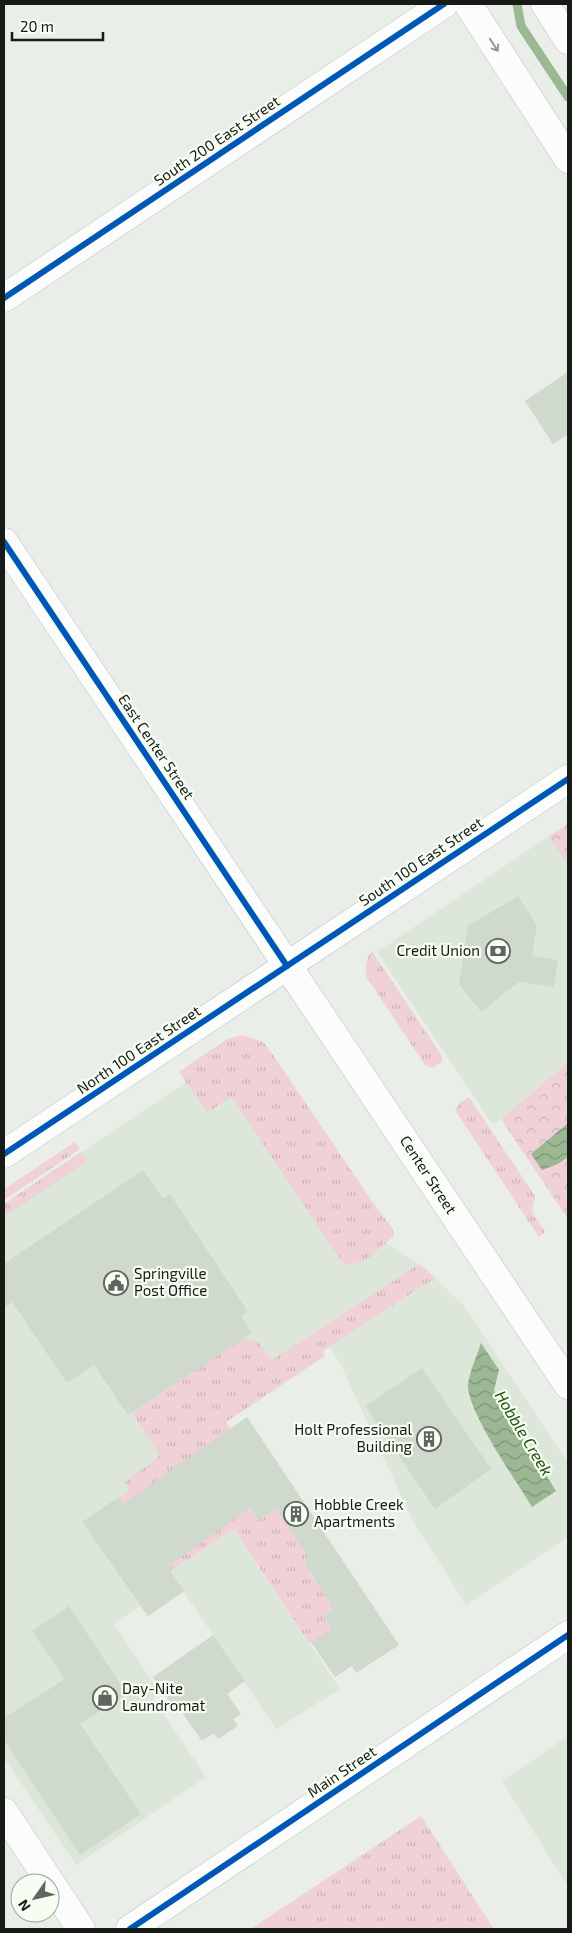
<svg xmlns="http://www.w3.org/2000/svg" width="572" height="1933" viewBox="0 0 572 1933" font-family="'Exo 2',sans-serif">
	<style>
		.built { fill: #dce7da }
		.grass { fill: url(#grass-tufts) }
		.park { fill: url(#park-crowns) }
		.water { fill: url(#water-waves) }
		.lines { fill: none; stroke-linecap: round; stroke-linejoin: round }
		.stream { stroke: #9bb793; stroke-width: 9 }
		.building { fill: #cfd9cc }
		.minor-casing { stroke: #bcc1bb; stroke-width: 29 }
		.major-casing { stroke: #bcc1bb; stroke-width: 29 }
		.minor { stroke: #fcfcfc; stroke-width: 28 }
		.major { stroke: #fcfcfc; stroke-width: 28 }
		.cycleway-casing { stroke: #f6fef3; stroke-width: 9 }
		.cycleway { stroke: #0057b8; stroke-width: 6 }
		.oneway { stroke: #959794 }
		.labels { text-anchor: middle; stroke-width: 4.5; stroke-linejoin: round; paint-order: stroke }
		.street-label { font-size: 15px; fill: #171b16; stroke: #f6fef3 }
		.poi-label { font-size: 15px; fill: #171b16; stroke: #f6fef3; text-anchor: start }
		.water-label { font-size: 16px; font-style: italic; fill: #20520a; stroke: #f6fef3 }
	</style>
	<defs>
		<pattern id="grass-tufts" width="24" height="20" patternUnits="userSpaceOnUse" patternTransform="scale(1.25)"><rect width="24" height="20" fill="#f0d1d8"/><path d="M3 7l-1-3M5 7V3M7 7l1-3M15 17l-1-3M17 17v-4M19 17l1-3" fill="none" stroke="#cdb3b9"/></pattern>
		<pattern id="park-crowns" width="20" height="18" patternUnits="userSpaceOnUse" patternTransform="scale(1.25)"><rect width="20" height="18" fill="#f0d1d8"/><path d="M2 6a3 3 0 1 1 6 0M12 15a3 3 0 1 1 6 0" fill="none" stroke="#cdb3b9"/></pattern>
		<pattern id="water-waves" width="16" height="10" patternUnits="userSpaceOnUse" patternTransform="scale(1.25)"><rect width="16" height="10" fill="#9bb793"/><path d="M0 5q4-4 8 0t8 0" fill="none" stroke="#7d9477"/></pattern>
	</defs>
	<rect width="100%" height="100%" fill="#e9eee8"/>
	<g class="built">
		<path d="M549,836L568,866V1062L493,1125L377,952Z"/>
		<path d="M240,1046L359,1225L425,1268L465,1307L568,1463V1537L466,1605L413,1521L340,1363L329,1347L174,1440L340,1689L276,1729L184,1592L148,1616L140,1606L114,1624L160,1693L153,1698L206,1777L76,1865L4,1758V1204Z"/>
		<path d="M568,1736V1887L502,1781Z"/>
	</g>
	<g class="grass">
		<path d="M372,951L442,1056V1062L432,1068L425,1065L366,976C365,966 366,959 372,951Z"/>
		<path d="M243,1035L263,1042L271,1052L378,1210L392,1227L394,1236L363,1262L344,1265L231,1097L207,1113L179,1072L227,1039Z"/>
		<path d="M469,1097L535,1196L532,1212L545,1232L539,1237L455,1110L460,1103Z"/>
		<path d="M75,1142L80,1149L4,1200V1189Z"/>
		<path d="M81,1152L87,1161L4,1217V1204Z"/>
		<path d="M419,1264L435,1278L323,1351L325,1356L226,1422L251,1460L247,1505L258,1520L276,1508L315,1555L304,1562L313,1577L344,1602L323,1616L332,1629L310,1644L234,1529L170,1571L119,1497L129,1491L125,1482L160,1456L132,1413L242,1339L258,1342L272,1360Z"/>
		<path d="M421,1816L494,1929H251Z"/>
	</g>
	<g class="park">
		<path d="M568,824V866L549,836Z"/>
		<path d="M568,1062V1219L501,1119Z"/>
	</g>
	<g class="water">
		<path d="M568,1123V1157L558,1164L542,1170L531,1154Z"/>
		<path d="M481,1343L499,1370L494,1390L496,1396L556,1491L532,1507C517,1482 466,1410 468,1384C470,1370 477,1356 481,1343Z"/>
	</g>
	<g class="lines">
		<path class="stream" d="M517,4L521,26L568,97"/>
	</g>
	<g class="building">
		<path d="M568,372V434L553,444L525,401Z"/>
		<path d="M518,896L537,926L532,956L558,960L554,987L519,982L481,1012L459,984L468,926Z"/>
		<path d="M143,1170L163,1199L170,1194L248,1312L241,1316L252,1333L128,1415L94,1365L67,1383L12,1302L4,1308V1264Z"/>
		<path d="M422,1368L491,1469L435,1509L365,1406Z"/>
		<path d="M247,1417L399,1645L356,1673L352,1666L335,1677L311,1642L332,1629L323,1616L334,1609L304,1562L309,1559L276,1508L258,1520L250,1508L167,1567L184,1591L148,1616L82,1522L119,1497L123,1504Z"/>
		<path d="M69,1606L127,1694L80,1724L141,1814L80,1855L4,1740V1718L65,1679L32,1631Z"/>
		<path d="M213,1635L245,1681L227,1694L241,1714L233,1719L238,1726L218,1739L214,1733L202,1741L174,1701L171,1703L153,1677Z"/>
	</g>
	<g class="lines">
		<defs>
			<g id="minor">
				<path d="M468,4L568,159"/>
				<path d="M545,4L568,40"/>
				<path d="M4,298L444,4"/>
				<path d="M4,542L568,1385"/>
				<path d="M4,1154L568,779"/>
				<path d="M4,1812L81,1929"/>
			</g>
			<path id="major" d="M130,1929L568,1635"/>
		</defs>
		<use href="#minor" class="minor-casing"/>
		<use href="#major" class="major-casing"/>
		<use href="#minor" class="minor"/>
		<use href="#major" class="major"/>
		<defs>
			<g id="cycleway">
				<path d="M4,298L444,4"/>
				<path d="M4,542L287,966"/>
				<path d="M4,1154L568,779"/>
				<path d="M130,1929L568,1635"/>
			</g>
		</defs>
		<use href="#cycleway" class="cycleway-casing"/>
		<use href="#cycleway" class="cycleway"/>
	</g>
	<defs><path id="oneway-shaft" d="M-6 0H5M1.5-3L5.5 0L1.5 3" fill="none" stroke-width="1.6" stroke-linecap="round" stroke-linejoin="round" transform="scale(1.25)"/></defs>
	<use class="oneway" href="#oneway-shaft" transform="translate(494 45) rotate(57)"/>
	<defs>
		<symbol id="bank-ring" viewBox="-11 -11 22 22"><circle r="9.5" fill="#f6fef3" stroke="#606560" stroke-width="1.5"/><path d="M-6-4H6V4H-6ZM0-2.3a2.3 2.3 0 1 0 0 4.6a2.3 2.3 0 1 0 0-4.6Z" fill="#606560"/></symbol>
		<symbol id="civic-ring" viewBox="-11 -11 22 22"><circle r="9.5" fill="#f6fef3" stroke="#606560" stroke-width="1.5"/><path d="M-.6-6.5H3V-4.5H.6V-3L4-1V1h2V6H-6V1h2V-1L-.6-3ZM-1.2 2.5V6h2.4V2.5Z" fill="#606560"/></symbol>
		<symbol id="building-ring" viewBox="-11 -11 22 22"><circle r="9.5" fill="#f6fef3" stroke="#606560" stroke-width="1.5"/><path d="M-4-6H4V6H1V3H-1V6H-4ZM-2.5-4.3h1.7v1.8h-1.7ZM.8-4.3h1.7v1.8H.8ZM-2.5-1h1.7V.8h-1.7ZM.8-1h1.7V.8H.8Z" fill="#606560"/></symbol>
		<symbol id="shop-ring" viewBox="-11 -11 22 22"><circle r="9.5" fill="#f6fef3" stroke="#606560" stroke-width="1.5"/><path d="M-5-2.5h2.3a2.7 3.5 0 0 1 5.4 0H5L5.5 6h-11ZM-1.5-2.5h3a1.5 2.3 0 0 0-3 0Z" fill="#606560"/></symbol>
	</defs>
	<g fill-rule="evenodd">
		<use href="#bank-ring" x="484" y="937" width="28" height="28"/>
		<use href="#civic-ring" x="102" y="1269" width="28" height="28"/>
		<use href="#building-ring" x="415" y="1425" width="28" height="28"/>
		<use href="#building-ring" x="282" y="1500" width="28" height="28"/>
		<use href="#shop-ring" x="91" y="1684" width="28" height="28"/>
	</g>
	<g class="labels">
		<g class="street-label">
			<text transform="translate(217 141) rotate(-34)" y="5">South 200 East Street</text>
			<text transform="translate(156 747) rotate(56)" y="5">East Center Street</text>
			<text transform="translate(421 862) rotate(-34)" y="5">South 100 East Street</text>
			<text transform="translate(139 1050) rotate(-34)" y="5">North 100 East Street</text>
			<text transform="translate(428 1175) rotate(57)" y="5">Center Street</text>
			<text transform="translate(342 1772) rotate(-34)" y="5">Main Street</text>
		</g>
		<g class="poi-label">
			<text x="480" y="956" text-anchor="end">Credit Union</text>
			<text x="134" y="1279">Springville<tspan x="134" dy="17">Post Office</tspan></text>
			<text x="412" y="1435" text-anchor="end">Holt Professional<tspan x="412" dy="17">Building</tspan></text>
			<text x="314" y="1510">Hobble Creek<tspan x="314" dy="17">Apartments</tspan></text>
			<text x="122" y="1694">Day-Nite<tspan x="122" dy="17">Laundromat</tspan></text>
		</g>
		<g class="water-label">
			<text transform="translate(524 1433) rotate(59)" y="6">Hobble Creek</text>
		</g>
	</g>
	<rect width="572" height="1933" fill="none" stroke="#171b16" stroke-width="10"/>
	<g transform="translate(35 1898) rotate(236)"><circle r="24" fill="#f6fef3" stroke="#9da39b"/>
	<path d="M0-4L9 19L0 12L-9 19Z" fill="#606560"/>
	<text y="-8" font-size="14" font-weight="bold" text-anchor="middle" fill="#171b16">N</text>
	</g>
	<path d="M12 32v8h91v-8" fill="none" stroke="#171b16" stroke-width="2.5"/>
	<text x="20" y="32" font-size="15" fill="#171b16" stroke="#f6fef3" stroke-width="4" paint-order="stroke">20 m</text>
</svg>
